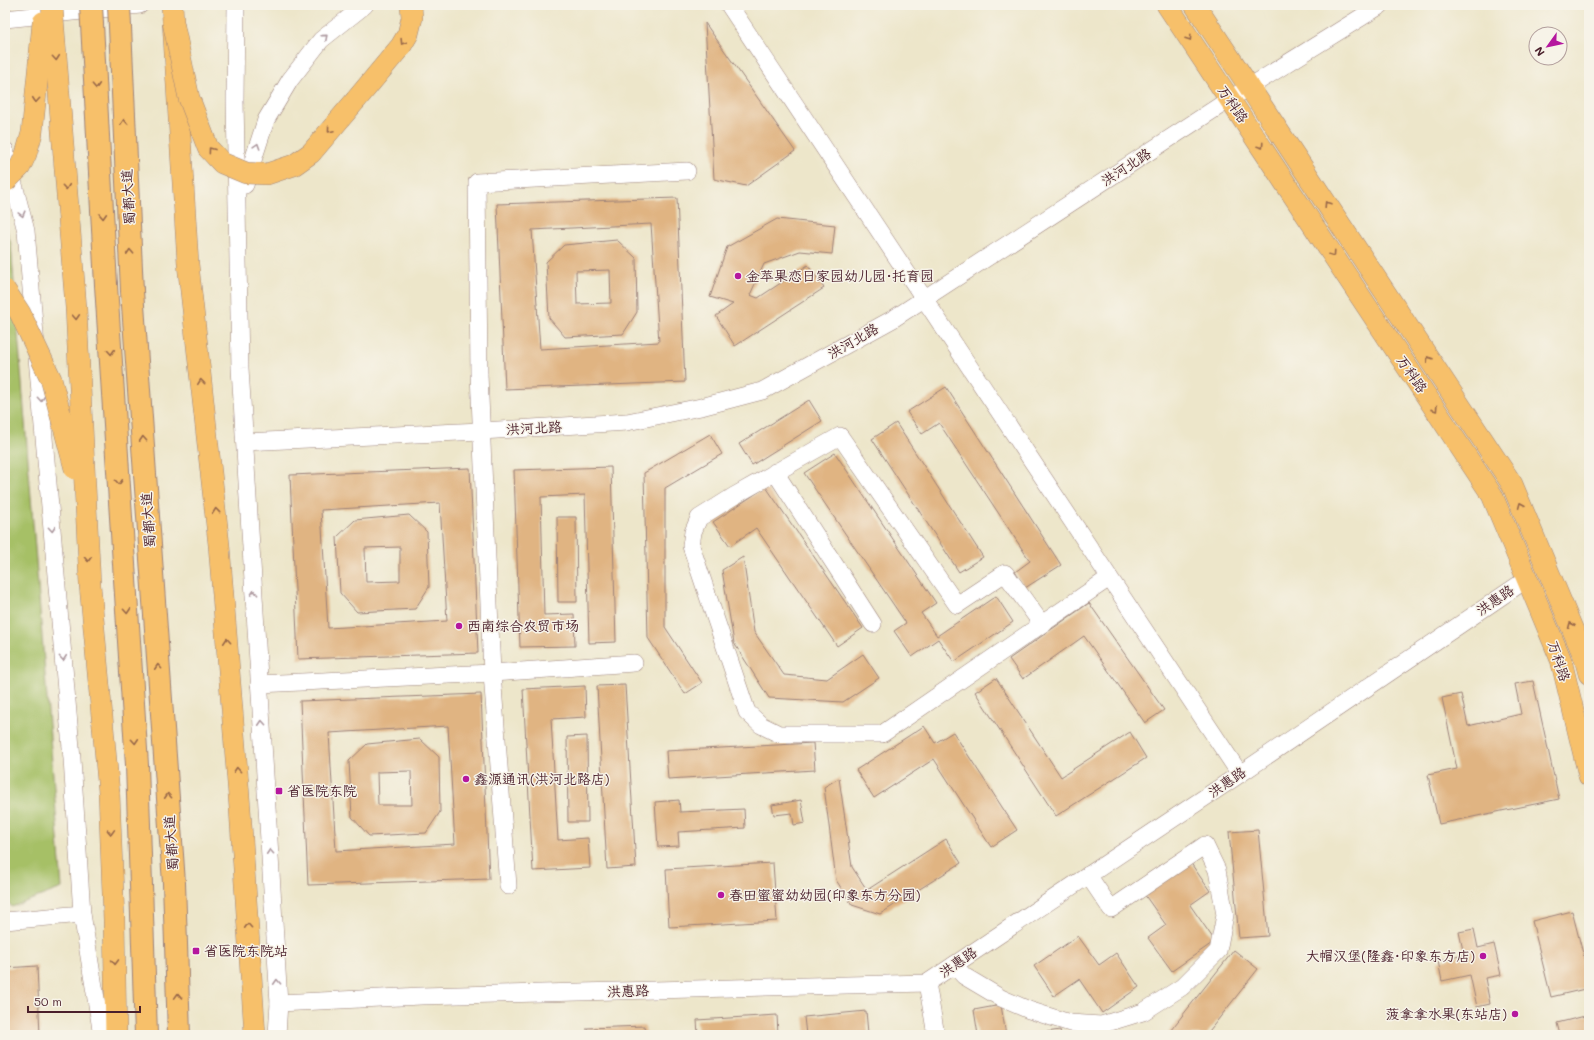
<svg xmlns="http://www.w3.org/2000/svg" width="1594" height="1040" viewBox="0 0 1594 1040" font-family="Mali,'LXGW WenKai TC',sans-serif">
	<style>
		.green { fill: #a6c066; stroke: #787048 }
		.building { fill: #e0b482; fill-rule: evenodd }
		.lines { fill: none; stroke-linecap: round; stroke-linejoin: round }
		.minor-casing { stroke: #9c827a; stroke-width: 18 }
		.major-casing { stroke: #9c827a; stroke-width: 22 }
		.highway-casing { stroke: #9c827a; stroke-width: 24 }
		.minor { stroke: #fff; stroke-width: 17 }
		.major { stroke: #f7c06b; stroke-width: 21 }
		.highway { stroke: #f7c06b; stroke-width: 22 }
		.major-bridge-casing { stroke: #9c827a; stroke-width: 22; stroke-linecap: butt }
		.highway-bridge-casing { stroke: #9c827a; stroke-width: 24; stroke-linecap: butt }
		.major-bridge { stroke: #f7c06b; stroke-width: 21 }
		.highway-bridge { stroke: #f7c06b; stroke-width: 22 }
		.oneway { stroke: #ae9aa0 }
		.oneway2 { stroke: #986748 }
		.poi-dot { fill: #b5179e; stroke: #f7f3e8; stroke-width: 1.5 }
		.labels { text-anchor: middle; stroke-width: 3; stroke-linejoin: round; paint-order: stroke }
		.street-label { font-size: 14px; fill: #4a1f2b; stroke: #f7f3e8 }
		.poi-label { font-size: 14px; fill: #4a1f2b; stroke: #f7f3e8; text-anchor: start }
	</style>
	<rect width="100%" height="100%" fill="#f7f3e8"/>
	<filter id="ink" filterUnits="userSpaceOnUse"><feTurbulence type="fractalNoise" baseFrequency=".025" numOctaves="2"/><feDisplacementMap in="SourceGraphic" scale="8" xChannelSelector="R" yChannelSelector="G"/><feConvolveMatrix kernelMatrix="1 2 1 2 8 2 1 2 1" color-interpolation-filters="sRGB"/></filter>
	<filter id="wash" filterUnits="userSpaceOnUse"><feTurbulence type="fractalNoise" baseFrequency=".012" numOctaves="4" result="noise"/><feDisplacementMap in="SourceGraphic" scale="16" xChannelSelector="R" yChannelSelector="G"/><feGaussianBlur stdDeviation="0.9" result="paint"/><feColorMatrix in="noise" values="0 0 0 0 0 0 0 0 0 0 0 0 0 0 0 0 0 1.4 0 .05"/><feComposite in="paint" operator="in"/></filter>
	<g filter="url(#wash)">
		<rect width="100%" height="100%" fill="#ede6ca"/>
		<path class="green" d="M5,224L11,245L62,888L12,907L5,899Z"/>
		<g id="blocks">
			<g class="building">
				<path d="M705,23L795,151L746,186L714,179Z"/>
				<path d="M677,198L685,382L505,389L497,204ZM651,224L659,342L540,349L532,230Z"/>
				<path d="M777,219L835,225L832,254L800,251L764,264L750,295L758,298L808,265L824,288L735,346L716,316L733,304L710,297L727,247Z"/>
				<path d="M617,240L636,258L637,312L623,334L565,337L549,318L546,262L564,245ZM610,270L611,303L577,304L576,271Z"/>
				<path d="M946,387L1061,565L1025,588L1015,572L1030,561L939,423L922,434L907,412Z"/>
				<path d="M809,400L822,421L752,465L739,444Z"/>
				<path d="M896,423L983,557L959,572L872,439Z"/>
				<path d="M710,434L722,454L665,488V627L702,683L685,694L648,638L644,473Z"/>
				<path d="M835,453L936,603L921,613L937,636L996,596L1013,622L954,662L938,639L912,657L894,631L906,623L804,473Z"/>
				<path d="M611,467L616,642L589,643L585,495L541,497L544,615L574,614L575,646L520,647L514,470Z"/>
				<path d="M470,468L478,653L298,659L290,475ZM440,503L447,621L328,628L321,510Z"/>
				<path d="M766,487L863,628L837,646L756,528L730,546L713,522Z"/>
				<path d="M409,515L427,532L429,587L415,609L357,612L340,593L337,537L355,520ZM400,547V581L366,582L365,548Z"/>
				<path d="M557,517H576L577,602H558Z"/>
				<path d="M743,557L754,632L784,675L827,679L863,654L879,678L843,702L769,698L734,643L722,570Z"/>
				<path d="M1089,603L1164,710L1145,723L1084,636L1023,679L1009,659Z"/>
				<path d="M996,678L1061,777L1130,732L1146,758L1056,816L975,692Z"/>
				<path d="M1533,681L1559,799L1439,824L1428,775L1457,769L1442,698L1461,694L1468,726L1521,714L1515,684Z"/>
				<path d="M625,685L636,867L607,869L597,686Z"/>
				<path d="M585,686L586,717L551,719L558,840L588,838L590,868L533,871L523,689Z"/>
				<path d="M481,694L489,879L308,885L300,701ZM448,726L455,844L336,851L329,733Z"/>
				<path d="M924,726L935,743L953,732L1017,830L991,847L934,759L874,798L856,770Z"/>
				<path d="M587,736L588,822H568L567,737Z"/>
				<path d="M420,739L439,757L440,812L426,833L369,836L352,817L349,761L367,744ZM411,771L412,805H378L377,772Z"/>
				<path d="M813,743L815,770L668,779L666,751Z"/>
				<path d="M839,778L852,867L867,890L946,839L961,863L880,914L852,905L836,880L824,787Z"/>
				<path d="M679,800L680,812L744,809L745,828L678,832L679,846L658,847L655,802Z"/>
				<path d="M801,800L805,823L794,825L792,813L774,815L772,805Z"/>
				<path d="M1258,830L1268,936L1239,938L1229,832Z"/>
				<path d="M1190,862L1210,891L1190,905L1215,941L1172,971L1148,938L1166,925L1144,894Z"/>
				<path d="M773,863L777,921L669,927L666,869Z"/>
				<path d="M1572,911L1589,977V988L1551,997L1532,921Z"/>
				<path d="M1474,929L1478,948L1494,944L1501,975L1485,978L1490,1004L1477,1007L1470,975L1442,981L1438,961L1464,955L1459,932Z"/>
				<path d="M1078,936L1099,965L1116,953L1139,987L1102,1013L1079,979L1054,996L1034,966Z"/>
				<path d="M1234,950L1258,969L1206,1035H1167Z"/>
				<path d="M37,966L40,1035H5V968Z"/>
				<path d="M1001,1005L1006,1035H978L974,1010Z"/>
				<path d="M866,1011L868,1033L852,1035H806L804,1017Z"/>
				<path d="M777,1015L778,1035H698L697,1020Z"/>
				<path d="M1589,1015V1035H1560L1557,1023Z"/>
				<path d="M645,1026L646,1035H587V1028Z"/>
				<path d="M1060,1030L1061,1035H1033V1034Z"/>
				<path d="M1127,1033V1035H1117V1034Z"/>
			</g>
		</g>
	</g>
	<g filter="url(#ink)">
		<use href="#blocks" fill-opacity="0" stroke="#9c827a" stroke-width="1"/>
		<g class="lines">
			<defs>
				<g id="minor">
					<path d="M236,5L235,100L240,368L279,1003L277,1035"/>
					<path d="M729,5L1240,774"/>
					<path d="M5,19L140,5"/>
					<path d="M5,150L26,231L72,759L82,914L102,1035"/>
					<path d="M245,185L266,120L290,80L321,40L365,5"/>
					<path d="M245,442L481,431L627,422L701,407L762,391L893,319L1230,99L1381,5"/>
					<path d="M775,472L873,624"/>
					<path d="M1041,623L1005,573L957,605L840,436L734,496L699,518L693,532L691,546L747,712L761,725L779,734H882L1109,578"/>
					<path d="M259,684L492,673L634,663"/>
					<path d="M508,886L492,673L479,374L477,182L687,171"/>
					<path d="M5,921L82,914"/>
					<path d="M954,965L964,976L1001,998L1029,1010L1070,1023L1101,1025L1143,1012L1182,987L1218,951L1225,915L1217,870L1205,845L1111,909L1088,875"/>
					<path d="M927,983L936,1035"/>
					<path d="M279,1003L421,996L927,983L1240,774L1527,579"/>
				</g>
				<g id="major">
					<path d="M172,5L188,264L219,545L240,809L255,1035"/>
					<path d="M1167,5L1492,495L1561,660L1589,776"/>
					<path d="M1195,5L1512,484L1585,659L1589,674"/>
					<path d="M356,100L401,46L408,34L412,18L411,5"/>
					<path d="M109,793L114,920L116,1035"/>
				</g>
				<g id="highway">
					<path d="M106,285L137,765L146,1035"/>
					<path d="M132,291L174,883L179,1035"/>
				</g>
			</defs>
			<use href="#minor" class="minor-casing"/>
			<use href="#major" class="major-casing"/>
			<use href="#highway" class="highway-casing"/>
			<use href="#minor" class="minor"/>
			<use href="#major" class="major"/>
			<use href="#highway" class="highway"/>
			<defs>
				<g id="major-bridge">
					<path d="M52,5L76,308L90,585L109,793"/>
					<path d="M173,22L189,98L208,148L222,163L246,173L267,174L294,165L311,153L356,100"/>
					<path d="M5,182L20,167L26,154L32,133L43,22"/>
					<path d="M5,290L20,313L51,379L75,469"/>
				</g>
				<g id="highway-bridge">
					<path d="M91,5L106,285"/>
					<path d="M119,5L132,291"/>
				</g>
			</defs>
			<use href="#major-bridge" class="major-bridge-casing"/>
			<use href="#highway-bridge" class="highway-bridge-casing"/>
			<use href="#major-bridge" class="major-bridge"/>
			<use href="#highway-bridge" class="highway-bridge"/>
		</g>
		<defs><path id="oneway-chevron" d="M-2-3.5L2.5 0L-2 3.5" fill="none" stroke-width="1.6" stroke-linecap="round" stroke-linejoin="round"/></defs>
		<g class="oneway">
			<use href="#oneway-chevron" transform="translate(325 37) rotate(-41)"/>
			<use href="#oneway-chevron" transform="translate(257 146) rotate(-72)"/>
			<use href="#oneway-chevron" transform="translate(22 214) rotate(75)"/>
			<use href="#oneway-chevron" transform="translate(41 399) rotate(85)"/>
			<use href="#oneway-chevron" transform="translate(52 529) rotate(85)"/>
			<use href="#oneway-chevron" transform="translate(254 593) rotate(-93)"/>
			<use href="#oneway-chevron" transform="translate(63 658) rotate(85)"/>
			<use href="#oneway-chevron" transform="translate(262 723) rotate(-94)"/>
			<use href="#oneway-chevron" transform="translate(270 852) rotate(-94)"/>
			<use href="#oneway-chevron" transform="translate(277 982) rotate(-93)"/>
		</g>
		<g class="oneway2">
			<use href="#oneway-chevron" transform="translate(1189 38) rotate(57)"/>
			<use href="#oneway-chevron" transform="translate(403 42) rotate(122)"/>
			<use href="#oneway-chevron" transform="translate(56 58) rotate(85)"/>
			<use href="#oneway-chevron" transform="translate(96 86) rotate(87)"/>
			<use href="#oneway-chevron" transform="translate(36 100) rotate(95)"/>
			<use href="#oneway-chevron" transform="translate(124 122) rotate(-93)"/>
			<use href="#oneway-chevron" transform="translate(330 130) rotate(130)"/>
			<use href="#oneway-chevron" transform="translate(1261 146) rotate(56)"/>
			<use href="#oneway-chevron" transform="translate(211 150) rotate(-126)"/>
			<use href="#oneway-chevron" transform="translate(66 187) rotate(85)"/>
			<use href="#oneway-chevron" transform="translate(1327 204) rotate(-123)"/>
			<use href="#oneway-chevron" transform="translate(103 216) rotate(87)"/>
			<use href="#oneway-chevron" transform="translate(130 252) rotate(-93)"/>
			<use href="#oneway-chevron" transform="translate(1333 254) rotate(56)"/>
			<use href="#oneway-chevron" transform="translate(76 317) rotate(87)"/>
			<use href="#oneway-chevron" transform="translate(111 352) rotate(86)"/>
			<use href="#oneway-chevron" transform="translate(1429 359) rotate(-123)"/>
			<use href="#oneway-chevron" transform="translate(201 382) rotate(-96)"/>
			<use href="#oneway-chevron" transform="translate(1435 409) rotate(56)"/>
			<use href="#oneway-chevron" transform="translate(143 439) rotate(-94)"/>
			<use href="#oneway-chevron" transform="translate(119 482) rotate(86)"/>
			<use href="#oneway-chevron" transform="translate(1521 505) rotate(-113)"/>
			<use href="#oneway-chevron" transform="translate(216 511) rotate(-96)"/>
			<use href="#oneway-chevron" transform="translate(88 559) rotate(87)"/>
			<use href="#oneway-chevron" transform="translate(127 611) rotate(86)"/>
			<use href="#oneway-chevron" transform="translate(1571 625) rotate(-113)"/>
			<use href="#oneway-chevron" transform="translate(227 641) rotate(-94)"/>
			<use href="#oneway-chevron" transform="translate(158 667) rotate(-94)"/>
			<use href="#oneway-chevron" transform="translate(135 741) rotate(86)"/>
			<use href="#oneway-chevron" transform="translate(237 770) rotate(-94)"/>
			<use href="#oneway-chevron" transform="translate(168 796) rotate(-94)"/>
			<use href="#oneway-chevron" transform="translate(111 832) rotate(88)"/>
			<use href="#oneway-chevron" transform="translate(248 926) rotate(-94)"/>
			<use href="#oneway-chevron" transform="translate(115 962) rotate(89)"/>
			<use href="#oneway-chevron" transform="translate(178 996) rotate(-92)"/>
		</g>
	</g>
	<g class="poi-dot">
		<circle cx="738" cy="276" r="4"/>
		<circle cx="459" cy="626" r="4"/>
		<circle cx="466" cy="779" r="4"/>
		<rect x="275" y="787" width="8" height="8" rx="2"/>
		<circle cx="721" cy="895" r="4"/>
		<rect x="192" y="947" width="8" height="8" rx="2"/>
		<circle cx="1483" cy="956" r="4"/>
		<circle cx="1515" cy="1014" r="4"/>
	</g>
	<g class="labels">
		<g class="street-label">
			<text transform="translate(1233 104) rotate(56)" y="5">万科路</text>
			<text transform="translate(1126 167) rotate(-33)" y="5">洪河北路</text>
			<text transform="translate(128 197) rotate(-93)" y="5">蜀都大道</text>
			<text transform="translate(853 341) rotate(-30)" y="5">洪河北路</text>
			<text transform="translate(1412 374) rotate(56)" y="5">万科路</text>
			<text transform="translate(534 428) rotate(-3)" y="5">洪河北路</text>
			<text transform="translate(148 520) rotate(-94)" y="5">蜀都大道</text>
			<text transform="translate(1495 600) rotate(-34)" y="5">洪惠路</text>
			<text transform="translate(1559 661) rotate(72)" y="5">万科路</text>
			<text transform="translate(1227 782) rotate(-34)" y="5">洪惠路</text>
			<text transform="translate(171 843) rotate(-94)" y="5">蜀都大道</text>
			<text transform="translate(958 962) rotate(-34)" y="5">洪惠路</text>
			<text transform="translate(628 991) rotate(-2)" y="5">洪惠路</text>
		</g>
		<g class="poi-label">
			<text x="746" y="281">金苹果恋日家园幼儿园·托育园</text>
			<text x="467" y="631">西南综合农贸市场</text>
			<text x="474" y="784">鑫源通讯(洪河北路店)</text>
			<text x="287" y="796">省医院东院</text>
			<text x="729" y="900">春田蜜蜜幼幼园(印象东方分园)</text>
			<text x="204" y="956">省医院东院站</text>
			<text x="1475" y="961" text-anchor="end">大帽汉堡(隆鑫·印象东方店)</text>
			<text x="1507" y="1019" text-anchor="end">菠拿拿水果(东站店)</text>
		</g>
	</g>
	<rect width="1594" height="1040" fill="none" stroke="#f7f3e8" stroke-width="20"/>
	<g transform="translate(1548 46) rotate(237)"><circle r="19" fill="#f7f3e8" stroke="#b29e9c"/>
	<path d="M0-3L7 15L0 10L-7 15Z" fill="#b5179e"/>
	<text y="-6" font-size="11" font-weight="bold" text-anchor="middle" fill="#4a1f2b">N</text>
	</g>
	<path d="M28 1006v6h112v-6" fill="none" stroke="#4a1f2b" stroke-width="2"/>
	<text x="34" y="1006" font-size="12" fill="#4a1f2b" stroke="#f7f3e8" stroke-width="3" paint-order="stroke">50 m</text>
</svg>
